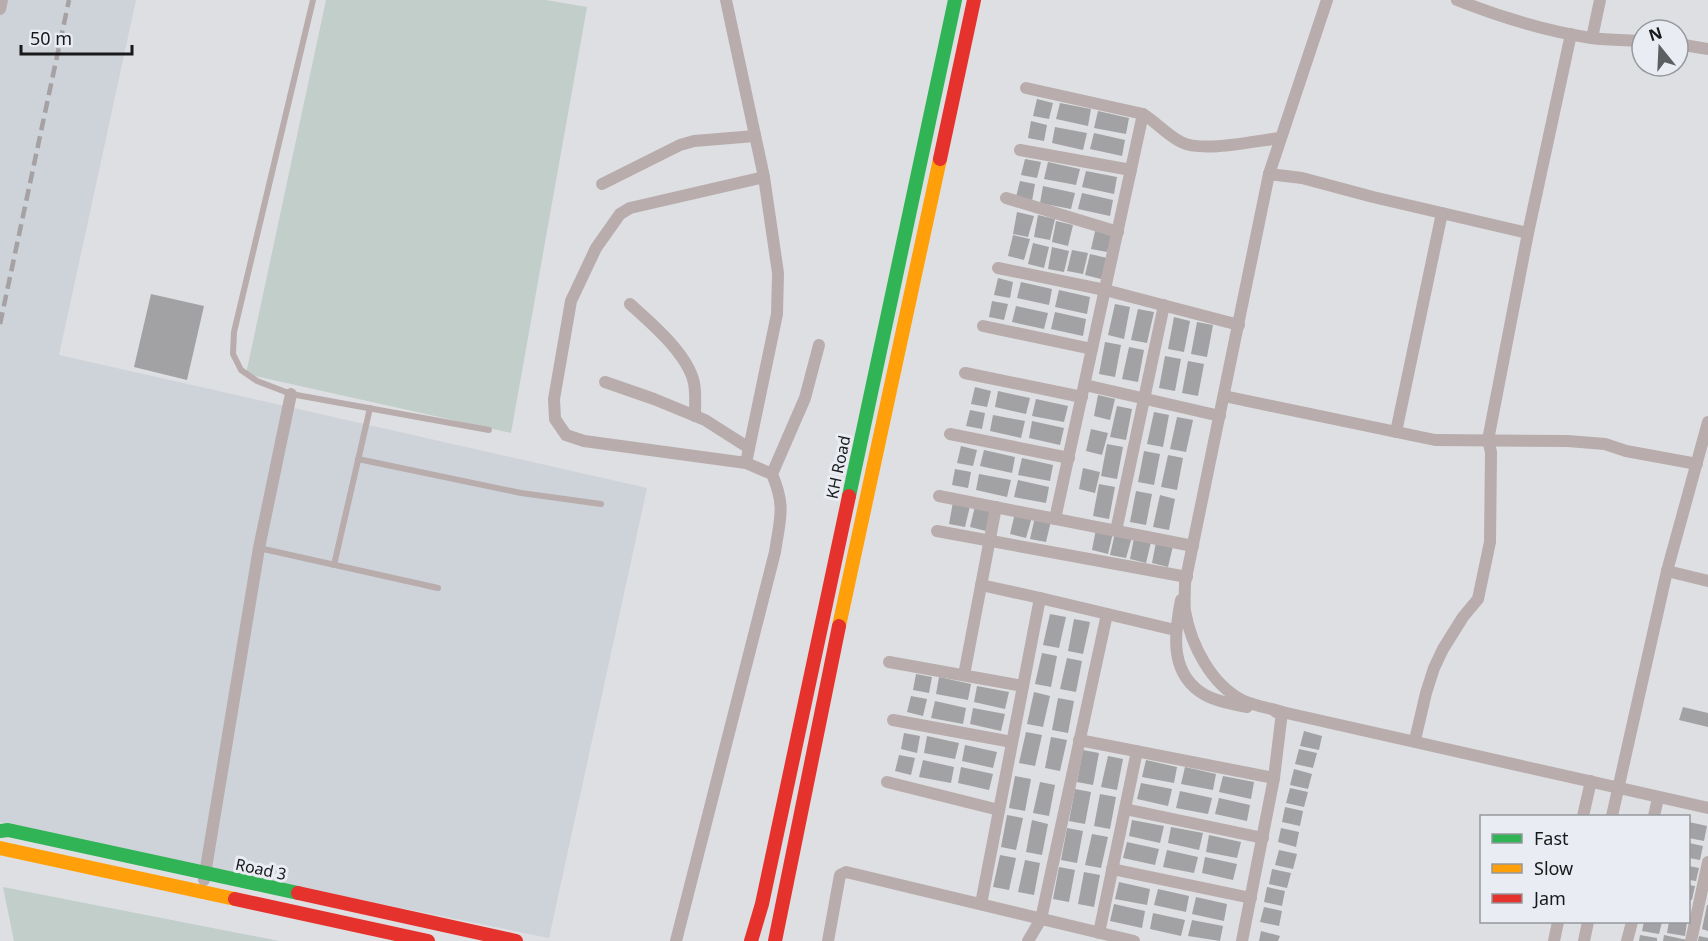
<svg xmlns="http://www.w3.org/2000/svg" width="1708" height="941" viewBox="0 0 1708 941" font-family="'Noto Sans',sans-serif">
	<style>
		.built { fill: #ced2d9 }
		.green { fill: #c2cec9 }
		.building { fill: #a2a2a4 }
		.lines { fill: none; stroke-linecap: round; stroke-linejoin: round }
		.lane { stroke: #b8acac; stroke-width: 6 }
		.street { stroke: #b8acac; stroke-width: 12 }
		.fast { stroke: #30b455; stroke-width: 14 }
		.slow { stroke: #ff9f0a; stroke-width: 14 }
		.jam { stroke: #e5322d; stroke-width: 14 }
		.rail { stroke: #a6a1a2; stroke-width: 4.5; stroke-dasharray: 12 6; stroke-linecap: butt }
		.labels { text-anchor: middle; stroke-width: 6; stroke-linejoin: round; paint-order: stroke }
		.street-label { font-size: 16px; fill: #18191b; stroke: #e9ecf2 }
	</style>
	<rect width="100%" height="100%" fill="#dedfe2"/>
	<path class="built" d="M0,0H136L59,355L647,488L549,938L210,869L0,822Z"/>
	<g class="green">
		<path d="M326,0H546L587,7L511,433L246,374Z"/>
		<path d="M3,887L279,941H14Z"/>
	</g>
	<g class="building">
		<path d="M1037,99L1053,103L1049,119L1033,116Z"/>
		<path d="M1060,103L1091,109L1088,126L1056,119Z"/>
		<path d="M1098,111L1129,118L1126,134L1094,128Z"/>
		<path d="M1031,121L1047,125L1044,141L1028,138Z"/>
		<path d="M1055,127L1087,133L1083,150L1052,143Z"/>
		<path d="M1094,133L1125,140L1122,156L1090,149Z"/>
		<path d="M1025,159L1041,162L1037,178L1021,175Z"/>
		<path d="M1048,162L1080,169L1076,185L1044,179Z"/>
		<path d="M1086,171L1117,177L1114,194L1082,187Z"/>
		<path d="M1020,181L1035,184L1032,201L1016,197Z"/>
		<path d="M1043,186L1075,193L1071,209L1040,203Z"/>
		<path d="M1082,193L1113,200L1110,216L1078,209Z"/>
		<path d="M1017,212L1034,216L1028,237L1013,234Z"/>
		<path d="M1038,215L1055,219L1050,240L1034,237Z"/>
		<path d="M1056,221L1073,225L1068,246L1052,242Z"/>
		<path d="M1096,227L1113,231L1107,252L1091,249Z"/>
		<path d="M1013,235L1030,239L1024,260L1008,256Z"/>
		<path d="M1033,243L1049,247L1044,268L1028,264Z"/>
		<path d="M1052,247L1069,251L1064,272L1048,269Z"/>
		<path d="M1072,250L1088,253L1083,274L1067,271Z"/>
		<path d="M1090,254L1107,258L1101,279L1085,275Z"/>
		<path d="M998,278L1013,282L1010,298L994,295Z"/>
		<path d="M1021,282L1052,289L1049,305L1017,298Z"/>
		<path d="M1059,290L1090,297L1087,314L1055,307Z"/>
		<path d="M151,294L204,306L187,380L134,367Z"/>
		<path d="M992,301L1008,304L1004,320L989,317Z"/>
		<path d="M1115,304L1130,307L1124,339L1108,335Z"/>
		<path d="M1016,306L1048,313L1044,329L1012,322Z"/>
		<path d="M1138,309L1154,312L1147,343L1131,340Z"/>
		<path d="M1055,312L1086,319L1083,336L1051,329Z"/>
		<path d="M1174,317L1190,321L1184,352L1168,349Z"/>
		<path d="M1197,322L1213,325L1207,357L1191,354Z"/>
		<path d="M1105,342L1121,345L1115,377L1099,374Z"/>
		<path d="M1129,347L1144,350L1138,382L1122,379Z"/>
		<path d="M1165,356L1181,359L1175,391L1159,388Z"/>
		<path d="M1188,361L1204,364L1198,396L1182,393Z"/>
		<path d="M975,387L991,391L987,407L971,404Z"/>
		<path d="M998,391L1030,398L1026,414L995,407Z"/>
		<path d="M1098,395L1115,399L1110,420L1094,416Z"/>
		<path d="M1036,399L1068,406L1064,422L1032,416Z"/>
		<path d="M1117,406L1132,409L1126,440L1110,437Z"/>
		<path d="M970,410L985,413L982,429L966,426Z"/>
		<path d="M1154,412L1169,415L1163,447L1147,444Z"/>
		<path d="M993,415L1025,421L1021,438L990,431Z"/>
		<path d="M1177,417L1193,420L1186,452L1170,449Z"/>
		<path d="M1032,421L1064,428L1060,445L1029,438Z"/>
		<path d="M1091,429L1108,433L1102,455L1086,451Z"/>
		<path d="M1107,444L1123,447L1117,479L1101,476Z"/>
		<path d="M961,446L977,450L973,466L957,463Z"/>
		<path d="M984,450L1015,457L1012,473L980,466Z"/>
		<path d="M1144,451L1160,454L1154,485L1138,482Z"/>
		<path d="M1168,455L1183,458L1177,490L1161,487Z"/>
		<path d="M1022,458L1053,465L1050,481L1018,475Z"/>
		<path d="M1083,468L1100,472L1095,493L1079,489Z"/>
		<path d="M955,469L971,472L968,488L952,485Z"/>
		<path d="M979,474L1011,480L1007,497L976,490Z"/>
		<path d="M1018,480L1049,487L1046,503L1014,497Z"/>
		<path d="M1099,484L1115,487L1109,519L1093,516Z"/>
		<path d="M1136,491L1152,494L1146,525L1130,522Z"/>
		<path d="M1160,495L1175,499L1169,530L1153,527Z"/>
		<path d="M953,502L970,506L965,527L949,524Z"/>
		<path d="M975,506L991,510L986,531L970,527Z"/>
		<path d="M1015,513L1032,517L1026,538L1010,534Z"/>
		<path d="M1035,517L1051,521L1046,542L1030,539Z"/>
		<path d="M1096,529L1113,533L1108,554L1092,550Z"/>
		<path d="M1115,533L1132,537L1126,558L1110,555Z"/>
		<path d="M1134,538L1151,542L1146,563L1130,559Z"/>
		<path d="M1156,542L1173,546L1168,567L1152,563Z"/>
		<path d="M1050,614L1066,617L1059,648L1043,645Z"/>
		<path d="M1074,619L1090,622L1083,654L1068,651Z"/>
		<path d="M1042,653L1057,656L1051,687L1035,684Z"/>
		<path d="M1067,658L1082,661L1076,692L1060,689Z"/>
		<path d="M916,674L932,677L929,693L913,690Z"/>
		<path d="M939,677L971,684L968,700L936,694Z"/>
		<path d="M977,686L1009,692L1005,709L974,702Z"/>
		<path d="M1034,692L1050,696L1043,727L1027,724Z"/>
		<path d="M911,696L927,699L923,716L907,712Z"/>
		<path d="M1058,698L1074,701L1068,733L1052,730Z"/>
		<path d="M935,701L966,708L963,724L931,718Z"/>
		<path d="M1683,707L1708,713V727L1679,720Z"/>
		<path d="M973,708L1005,714L1001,731L970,724Z"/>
		<path d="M1304,731L1322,736L1319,750L1300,746Z"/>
		<path d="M1026,732L1042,735L1035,766L1019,763Z"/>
		<path d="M904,733L920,736L917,753L901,749Z"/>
		<path d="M927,736L959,743L955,759L924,753Z"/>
		<path d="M1051,737L1067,740L1060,771L1045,768Z"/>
		<path d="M965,745L997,752L993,768L962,761Z"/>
		<path d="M1299,749L1317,753L1313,768L1295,764Z"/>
		<path d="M1083,750L1099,753L1093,785L1077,782Z"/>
		<path d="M899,755L915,758L911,775L895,771Z"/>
		<path d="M1108,756L1123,759L1117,790L1101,787Z"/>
		<path d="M923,760L954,767L951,783L919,777Z"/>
		<path d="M1146,760L1177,767L1174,783L1142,777Z"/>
		<path d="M961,767L993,774L989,790L958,783Z"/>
		<path d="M1185,767L1216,774L1213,790L1181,784Z"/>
		<path d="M1294,769L1312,774L1308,789L1290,785Z"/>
		<path d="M1015,776L1031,779L1025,811L1009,808Z"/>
		<path d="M1223,776L1254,782L1251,799L1219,792Z"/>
		<path d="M1040,782L1055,785L1049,816L1033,813Z"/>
		<path d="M1141,783L1172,789L1168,806L1137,799Z"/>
		<path d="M1290,788L1308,792L1304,807L1286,803Z"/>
		<path d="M1075,789L1091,792L1085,824L1069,821Z"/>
		<path d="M1180,791L1212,798L1208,814L1176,808Z"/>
		<path d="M1100,794L1116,797L1110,829L1094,826Z"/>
		<path d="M1219,798L1250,805L1247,821L1215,814Z"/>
		<path d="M1285,807L1303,811L1300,826L1282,822Z"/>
		<path d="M1007,815L1023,818L1016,850L1001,847Z"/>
		<path d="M1032,820L1048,824L1042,855L1026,852Z"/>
		<path d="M1132,820L1164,826L1160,843L1129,836Z"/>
		<path d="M1689,822L1707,826L1704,841L1689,838Z"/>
		<path d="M1171,827L1203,833L1199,850L1168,843Z"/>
		<path d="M1067,828L1083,831L1077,863L1061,860Z"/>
		<path d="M1281,828L1299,832L1296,847L1278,842Z"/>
		<path d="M1092,834L1108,837L1101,868L1085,865Z"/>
		<path d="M1209,835L1241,842L1237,858L1206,852Z"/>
		<path d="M1127,842L1159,849L1155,865L1123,858Z"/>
		<path d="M1689,843L1703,846L1700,860L1689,858Z"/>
		<path d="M1167,850L1198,857L1194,873L1163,867Z"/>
		<path d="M1279,850L1297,854L1293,869L1275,865Z"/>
		<path d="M1000,855L1016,858L1009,890L993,887Z"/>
		<path d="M1205,857L1237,864L1233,880L1202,873Z"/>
		<path d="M1025,860L1040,863L1034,895L1018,892Z"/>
		<path d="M1689,866L1699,868L1696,881L1689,880Z"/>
		<path d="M1059,867L1075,870L1069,902L1053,899Z"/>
		<path d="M1272,869L1291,873L1287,888L1269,884Z"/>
		<path d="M1084,872L1100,875L1094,907L1078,904Z"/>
		<path d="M1119,882L1150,889L1147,905L1115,899Z"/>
		<path d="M1689,885L1695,886L1692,900L1689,899Z"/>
		<path d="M1267,887L1285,891L1282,906L1264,902Z"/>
		<path d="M1158,889L1189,896L1186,912L1154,905Z"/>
		<path d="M1196,897L1227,904L1224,921L1192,914Z"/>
		<path d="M1114,904L1145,911L1142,928L1110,921Z"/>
		<path d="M1707,905H1708V931L1702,929Z"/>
		<path d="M1264,907L1282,911L1279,926L1260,922Z"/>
		<path d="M1153,913L1185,920L1181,936L1150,929Z"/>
		<path d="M1192,920L1223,926L1220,941L1188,936Z"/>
		<path d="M1644,922H1662L1659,934L1642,931Z"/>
		<path d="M1669,922H1687L1685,936L1667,933Z"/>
		<path d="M1261,931L1280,936L1278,941H1259Z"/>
		<path d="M1640,935L1657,938V941H1639Z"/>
		<path d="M1664,935L1687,940V941H1663Z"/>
		<path d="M1699,936L1708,938V941H1698Z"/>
	</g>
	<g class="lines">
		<g class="lane">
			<path d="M313,0L234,332L233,354L241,370L257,381L291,394L489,430"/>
			<path d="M358,459L521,493L601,504"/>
			<path d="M259,548L438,588"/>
			<path d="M334,565L370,408"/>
		</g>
		<g class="street">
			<path d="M726,0L764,177L778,273L777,314L746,463"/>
			<path d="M1327,0L1269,174L1185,583C1185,592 1184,602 1185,611C1191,645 1211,684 1242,700C1254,706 1270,708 1282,712L1708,808"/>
			<path d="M1457,0C1500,17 1545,31 1591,38C1608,40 1625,40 1642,41"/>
			<path d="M0,9L2,0"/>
			<path d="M1592,38L1600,0"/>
			<path d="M1678,44L1708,49"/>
			<path d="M1026,88L1143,114L1055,519"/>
			<path d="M1143,114C1156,122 1167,135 1181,142C1202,153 1255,141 1280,138"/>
			<path d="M1020,150L1131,170"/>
			<path d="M1269,174L1302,178L1373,197L1528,233"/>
			<path d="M602,184L680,145L694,141L755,136"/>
			<path d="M1006,198L1118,232"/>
			<path d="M998,268L1105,290L1239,325"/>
			<path d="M630,304C651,323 688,354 694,383C696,393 695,406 695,416"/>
			<path d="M983,326L1092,349"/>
			<path d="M965,373L1082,397"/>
			<path d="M605,382L654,399L705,420L749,448"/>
			<path d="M1085,385L1220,416"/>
			<path d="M1224,396L1435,440L1568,441L1605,444L1626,451L1697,464"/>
			<path d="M1396,432L1442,213"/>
			<path d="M950,434L1069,458"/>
			<path d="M772,474L805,398L819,345"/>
			<path d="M939,496L1193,546"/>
			<path d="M937,531L1187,577"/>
			<path d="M1116,531L1164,305"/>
			<path d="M1667,571L1708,581"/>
			<path d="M981,585L1040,598"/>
			<path d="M1181,600C1175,631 1169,669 1199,691C1212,701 1232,704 1247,707"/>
			<path d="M889,662L1023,686"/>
			<path d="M964,675L996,507"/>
			<path d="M893,720L1012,742"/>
			<path d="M1079,740L1274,778"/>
			<path d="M1415,740L1426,693L1434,668L1443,649L1463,617L1478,599L1490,542L1491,452L1488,440L1528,233L1571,34"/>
			<path d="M887,782L999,810"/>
			<path d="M1125,809L1263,838"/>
			<path d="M1583,816L1591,781"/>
			<path d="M1612,816L1667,571L1708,422"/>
			<path d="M1654,816L1658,798"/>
			<path d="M1112,869L1251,898"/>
			<path d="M204,880L259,548L291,394"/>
			<path d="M981,904L1040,598L1175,630"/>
			<path d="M1099,933L1137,751"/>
			<path d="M676,941L775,552C780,518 786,507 772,474L746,463L584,441L566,435L555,419L554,399L571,301L596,248L620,214L630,208L764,177"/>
			<path d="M828,941L840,875L846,872L1134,941"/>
			<path d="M1028,941L1041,919L1107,614"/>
			<path d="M1242,941L1274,778L1282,712H1276"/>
			<path d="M1554,941L1558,922"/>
			<path d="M1584,941L1588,922"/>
			<path d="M1627,941L1632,922"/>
			<path d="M1691,941L1708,862"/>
		</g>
		<g class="fast">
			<path d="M849,496L955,0"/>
			<path d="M0,831L8,830L298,893"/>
		</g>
		<g class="slow">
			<path d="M839,626L940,159"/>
			<path d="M0,848L235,899"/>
		</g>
		<g class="jam">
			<path d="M940,159L974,0"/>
			<path d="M298,893L516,941"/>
			<path d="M235,899L428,941"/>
			<path d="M751,941L762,904L849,496"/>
			<path d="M775,941L839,626"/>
		</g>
		<path class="rail" d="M0,324L69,0"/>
	</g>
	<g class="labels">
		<g class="street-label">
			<text transform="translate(838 467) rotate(-78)" y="6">KH Road</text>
			<text transform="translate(261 869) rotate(12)" y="6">Road 3</text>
		</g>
	</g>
	<rect x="1480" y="815" width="210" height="108" fill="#e9ecf2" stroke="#95989c" stroke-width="1.5"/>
	<rect x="1492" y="834" width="30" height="9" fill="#30b455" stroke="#95989c" stroke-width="1.5"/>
	<text x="1534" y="845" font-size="18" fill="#18191b">Fast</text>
	<rect x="1492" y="864" width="30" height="9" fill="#ff9f0a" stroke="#95989c" stroke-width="1.5"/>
	<text x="1534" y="875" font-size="18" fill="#18191b">Slow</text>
	<rect x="1492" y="894" width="30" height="9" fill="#e5322d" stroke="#95989c" stroke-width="1.5"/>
	<text x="1534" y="905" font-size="18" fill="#18191b">Jam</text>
	<g transform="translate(1660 48) rotate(342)"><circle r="28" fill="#e9ecf2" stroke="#95989c" stroke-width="1.5"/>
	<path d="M0-4.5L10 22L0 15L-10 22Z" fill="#5d5e61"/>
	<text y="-9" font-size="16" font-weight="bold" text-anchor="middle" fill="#18191b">N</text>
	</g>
	<path d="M21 45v9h111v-9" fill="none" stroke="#18191b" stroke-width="3"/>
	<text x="30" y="45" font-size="18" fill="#18191b" stroke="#e9ecf2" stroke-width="4.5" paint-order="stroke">50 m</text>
</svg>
